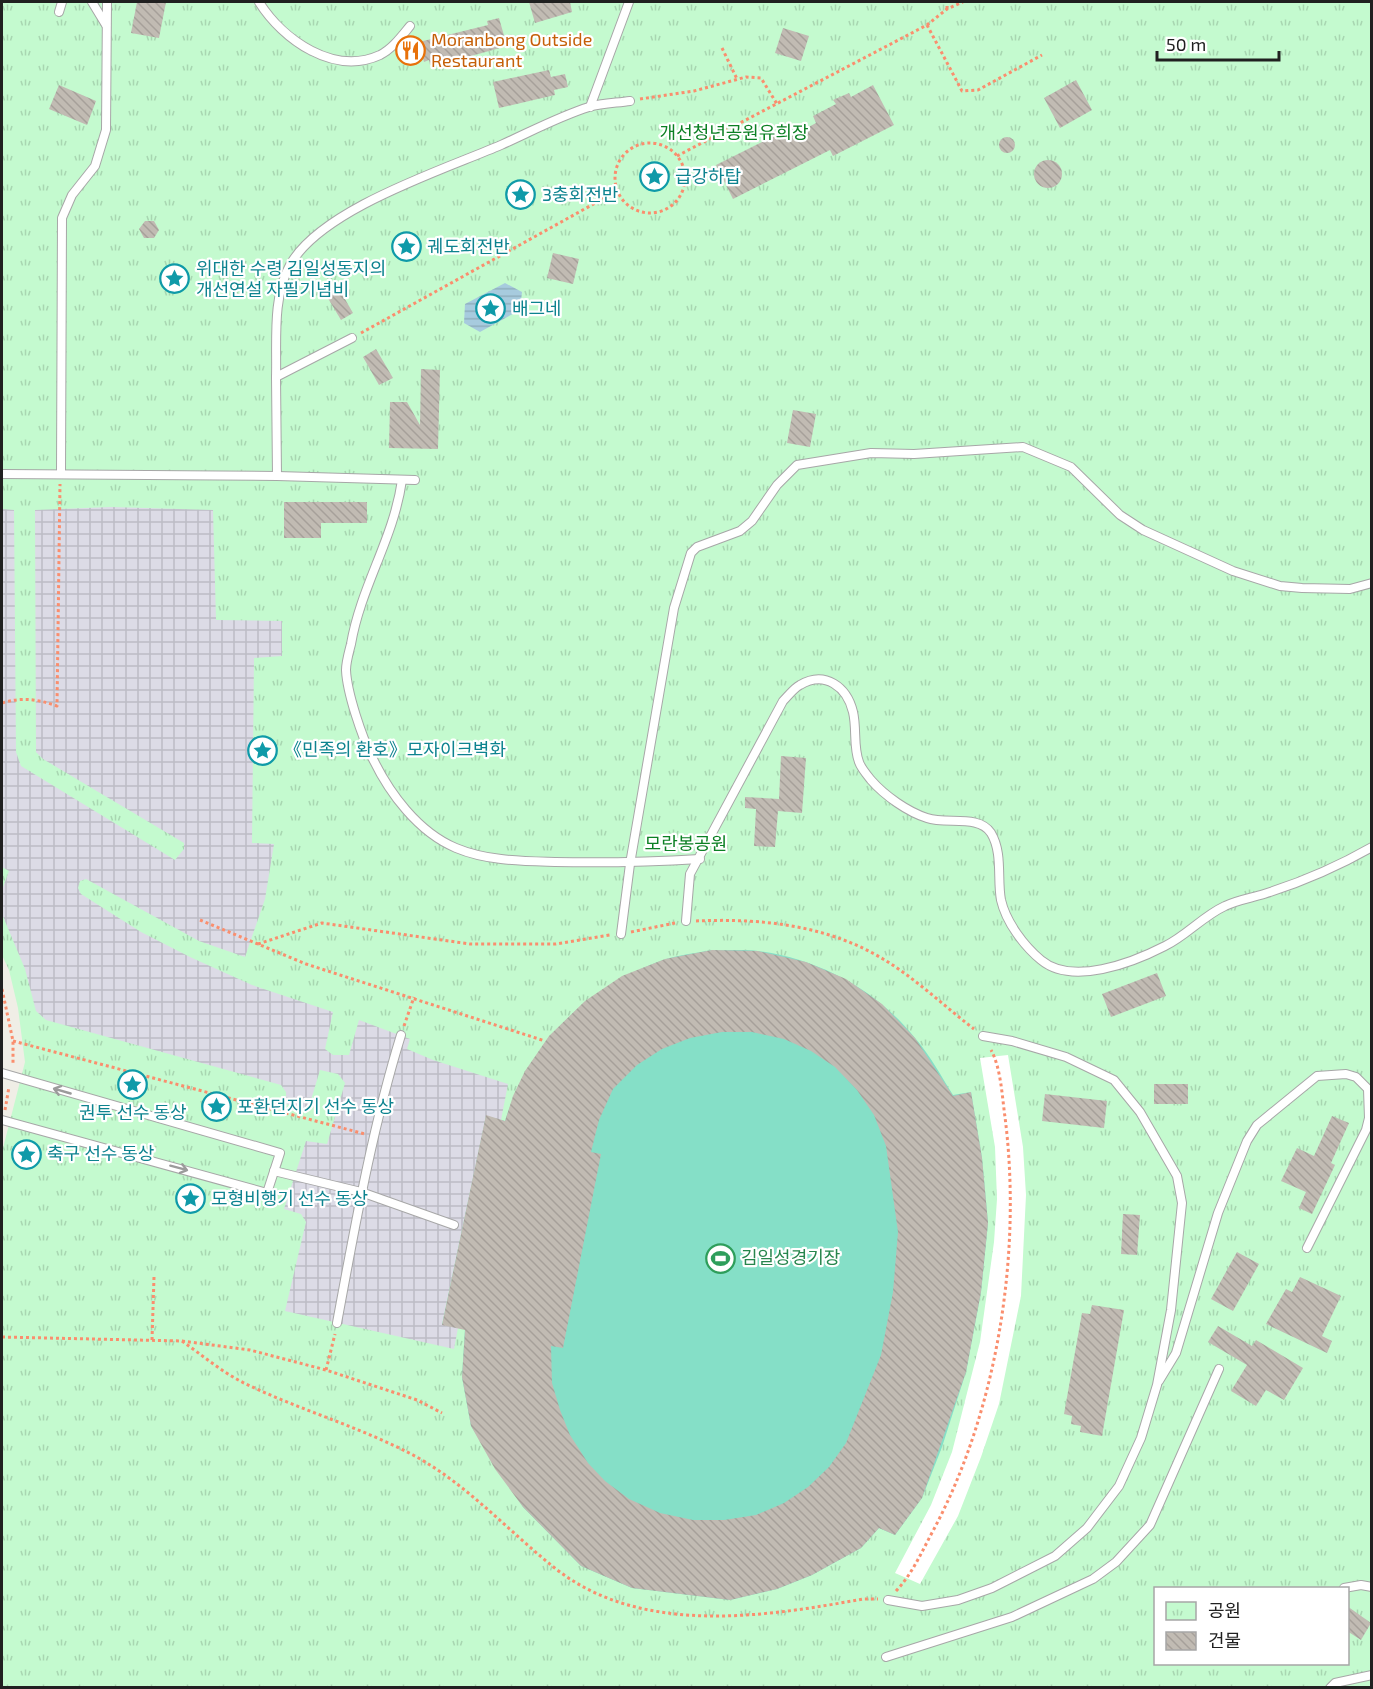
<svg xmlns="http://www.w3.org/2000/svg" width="1373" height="1689" viewBox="0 0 1373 1689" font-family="'Exo 2','Noto Sans KR',sans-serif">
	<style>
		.park { fill: url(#park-tufts); fill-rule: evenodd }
		.pitch { fill: #85dfc7 }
		.plaza { fill: url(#plaza-grid) }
		.water { fill: url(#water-rules) }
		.pier { fill: #fff }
		.building { fill: url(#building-back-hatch); fill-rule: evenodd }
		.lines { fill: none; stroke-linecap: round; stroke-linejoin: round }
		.service-casing { stroke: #a7a7a7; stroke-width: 10 }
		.path { stroke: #fa8e6e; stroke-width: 3; stroke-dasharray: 3 3; stroke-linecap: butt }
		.service { stroke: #fff; stroke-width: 8 }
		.oneway { stroke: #9b9b9b }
		.labels { text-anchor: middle; stroke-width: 4.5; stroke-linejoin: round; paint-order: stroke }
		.food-label { font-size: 18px; fill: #c56008; stroke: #fff; text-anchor: start }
		.park-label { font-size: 18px; fill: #0c8024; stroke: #fff }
		.culture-label { font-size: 18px; fill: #0d838f; stroke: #fff; text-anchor: start }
		.leisure-label { font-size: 18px; fill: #27864d; stroke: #fff; text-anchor: start }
	</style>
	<defs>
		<pattern id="park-tufts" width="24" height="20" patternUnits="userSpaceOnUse" patternTransform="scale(1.5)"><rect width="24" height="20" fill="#c4facf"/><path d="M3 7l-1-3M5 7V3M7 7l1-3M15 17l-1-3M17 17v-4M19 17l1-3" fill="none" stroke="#a8d6b1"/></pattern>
		<pattern id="plaza-grid" width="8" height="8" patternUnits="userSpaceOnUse" patternTransform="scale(1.5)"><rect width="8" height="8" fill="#dcdbe6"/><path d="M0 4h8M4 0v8" fill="none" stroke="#bcbcc5"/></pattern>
		<pattern id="water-rules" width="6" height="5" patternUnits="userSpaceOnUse" patternTransform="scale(1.5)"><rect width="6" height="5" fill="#a7cbde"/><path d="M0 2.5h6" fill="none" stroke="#8faebe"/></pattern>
		<pattern id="building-back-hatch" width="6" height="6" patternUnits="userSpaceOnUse" patternTransform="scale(1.5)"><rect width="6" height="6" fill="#c1bbb3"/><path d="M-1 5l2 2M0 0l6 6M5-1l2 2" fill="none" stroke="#a6a09a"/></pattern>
	</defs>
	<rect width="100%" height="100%" fill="#f0eee6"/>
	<path class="park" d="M2,2H1371V1687H2V1152L25,1062L18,1008L9,970L2,955ZM1156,1588H1348V1664H1156Z"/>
	<path class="pitch" d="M712,950C727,951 743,949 758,951C819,959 877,990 915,1038C930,1055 941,1076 953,1095L971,1092L982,1158L988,1223L981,1292L966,1372L942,1447L922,1498L895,1535L879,1528L861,1548L812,1575L777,1589L730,1600L632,1588L581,1566L523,1507L471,1426L462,1377L465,1329L442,1325L486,1115L505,1121C529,1044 586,987 663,960C678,955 696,953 712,950Z"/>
	<path class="plaza" d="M111,507L213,510L216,620L282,621V656L254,658L252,843L274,844L265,899L245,957L199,941L86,879L80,881L78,888L81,894L141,932L190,957L252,985L333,1012L325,1049L333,1055H349L359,1020L410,1039L407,1049L433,1060L508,1084L501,1120L486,1116L442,1324L458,1328L454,1349L285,1311L306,1222L301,1214L284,1209L306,1141L327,1144L345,1083L338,1074L320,1070L308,1110L286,1104V1092L281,1085L46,1020L36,1011L25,969L2,914V890L9,871L2,867V509L14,510L16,752L21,766L175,860L184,849V843L43,759L36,752L35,510Z"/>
	<path class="water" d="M505,283L522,292L520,310L480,332L464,323L465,304Z"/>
	<path class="pier" d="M1008,1055L1023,1147L1026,1195L1021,1296L999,1404L981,1457L958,1516L920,1584L895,1573L931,1505L952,1452L980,1342L994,1242L997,1199L995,1147L980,1058Z"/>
	<g class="building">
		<path d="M137,2H166L159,38L131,33Z"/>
		<path d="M529,2H570L572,12L535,23Z"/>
		<path d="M499,18L507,46L439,65L438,63L430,65L429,60L424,62L419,42L488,25L487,21Z"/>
		<path d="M783,28L809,36L801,61L775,53Z"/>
		<path d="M549,70L551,77L565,74L568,87L554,90L555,95L499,108L493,82Z"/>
		<path d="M1076,80L1092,110L1060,128L1044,98Z"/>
		<path d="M59,85L96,101L87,125L49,109Z"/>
		<path d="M873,85L894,125L833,156L830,150L733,199L716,165L786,130L790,137L816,123L813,116L836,104L833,100L849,93L851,97Z"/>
		<circle cx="1007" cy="145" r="8"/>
		<circle cx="1048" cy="174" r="14"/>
		<path d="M145,221H154L159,230L154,238H144L139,229Z"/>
		<path d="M553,253L579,259L573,284L547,278Z"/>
		<path d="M338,287L353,313L341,320L326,295Z"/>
		<path d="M376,349L393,378L379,385L363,357Z"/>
		<path d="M421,369L440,370L438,449L389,448L390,402H407L420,425Z"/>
		<path d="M793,410L816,414L810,447L787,443Z"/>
		<path d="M284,502H367V523H321V538H284Z"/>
		<path d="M781,756L806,758L802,813L778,811L775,847L754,846L756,809L745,808V797L779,799Z"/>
		<path d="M712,950L758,951L806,962L846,979L882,1004L915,1038L953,1096L971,1092L982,1158L988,1223L981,1292L966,1372L922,1498L895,1535L879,1528L861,1548L812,1575L777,1589L730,1600L632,1588L581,1566L523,1507L495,1469L471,1426L462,1377L465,1330L442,1325L486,1115L505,1121L513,1096L525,1071L549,1036L585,1001L622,976L665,959ZM722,1032H752L784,1039L811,1051L835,1067L857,1090L874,1115L886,1146L898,1232L893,1292L881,1355L846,1443L829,1467L808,1487L784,1503L756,1515L724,1520H693L660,1513L629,1499L605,1481L588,1463L570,1435L560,1410L552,1383L551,1346L563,1348L601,1154L591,1152L599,1120L613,1089L637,1065L662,1049L690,1038Z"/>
		<path d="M1157,973L1166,996L1111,1017L1102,994Z"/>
		<rect x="1154" y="1084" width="34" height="20"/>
		<path d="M1045,1094L1107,1101L1104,1128L1042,1121Z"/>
		<path d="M1332,1116L1349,1123L1331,1163L1335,1165L1312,1214L1299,1208L1306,1192L1281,1181L1297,1148L1314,1156Z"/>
		<path d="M1123,1214L1140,1215L1137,1255L1121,1254Z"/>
		<path d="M1237,1252L1259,1264L1233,1311L1211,1299Z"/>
		<path d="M1300,1277L1341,1296L1322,1336L1332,1341L1327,1353L1266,1324L1286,1289L1292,1292Z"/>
		<path d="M1092,1305L1124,1310L1102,1436L1080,1432L1081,1426L1071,1424L1072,1416L1064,1414L1082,1313L1090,1314Z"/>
		<path d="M1218,1326L1252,1346L1256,1340L1303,1368L1284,1400L1266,1390L1256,1406L1231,1391L1247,1365L1208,1342Z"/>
		<path d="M1347,1606L1371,1623L1361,1640L1347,1631Z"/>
	</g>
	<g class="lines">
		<defs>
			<g id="service">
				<path d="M92,2L106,25"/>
				<path d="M259,2C283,40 334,76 380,55C392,49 401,37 410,26"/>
				<path d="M59,12L62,2"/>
				<path d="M590,107L629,2"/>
				<path d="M276,377C277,342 272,297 290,265C321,209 443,170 501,145C530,132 560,116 589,107C602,103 617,103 630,101"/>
				<path d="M61,473L62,218L72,195L95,166L106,130L107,2"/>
				<path d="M2,474L277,476L276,377L352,338"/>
				<path d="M277,476L415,480"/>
				<path d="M402,480C394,538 361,586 351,644C349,652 346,662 346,670C347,693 362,737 372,757C389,793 418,832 456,848C487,861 522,861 555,862C603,863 651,862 700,859"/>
				<path d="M686,921L690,874L783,701C788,696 794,688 800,685C825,670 847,687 853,712C857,729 853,746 859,762C861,768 867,775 871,780C885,796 908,812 927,818C946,825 979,814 991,833C1003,853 997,879 1001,900C1006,922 1024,946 1041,960C1072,986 1132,963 1165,946C1186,936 1203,916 1225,906C1237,900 1251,898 1264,894C1302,882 1337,867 1372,847"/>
				<path d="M621,934L630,864L674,608L691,553L697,547L740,531L752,521L777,485L797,465L871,453L914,454L1023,447L1071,467L1120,515L1143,530L1233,571L1280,586L1302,588L1350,589L1372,583"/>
				<path d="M2,1073L280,1153L267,1193L2,1120"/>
				<path d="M274,1171L361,1192L454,1225"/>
				<path d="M337,1323C355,1226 372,1129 401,1035"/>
				<path d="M1159,1381L1176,1353L1218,1213L1247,1141L1257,1125L1317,1076L1346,1074L1356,1077L1368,1089L1369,1118L1366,1130L1307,1248"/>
				<path d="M1344,1588L1361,1585L1372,1587"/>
				<path d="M888,1600L922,1606L958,1600L992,1588L1055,1556L1087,1528L1119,1486L1141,1438L1157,1385L1171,1310L1182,1203L1177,1176L1140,1112L1114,1080L1066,1057L1012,1041L983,1036"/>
				<path d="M886,1657L1012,1617L1093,1579L1116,1562L1150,1525L1219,1369"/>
				<path d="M1330,1688L1335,1683L1372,1675"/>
			</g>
		</defs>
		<use href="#service" class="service-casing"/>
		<g class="path">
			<path d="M947,9V2"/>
			<path d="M927,25L962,91L978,90L1042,55"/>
			<path d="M722,48L737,79"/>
			<path d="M640,99L694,91L746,77L761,78L777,104"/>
			<circle cx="650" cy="178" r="35"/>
			<path d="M677,156L927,25L947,9L963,2"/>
			<path d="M361,333L617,191"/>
			<path d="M2,703C22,697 37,699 57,706L60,484"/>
			<path d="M200,920L306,964L545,1041"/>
			<path d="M696,921C760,918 827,925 883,959C915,978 944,1006 974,1029"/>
			<path d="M631,932L675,923"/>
			<path d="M258,944L322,923L470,944H556L610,935"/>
			<path d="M2,989L13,1041V1065"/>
			<path d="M404,1026L414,997"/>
			<path d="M13,1041L365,1134"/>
			<path d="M5,1110L9,1087"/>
			<path d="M2,1337L182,1341L250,1350L326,1370L417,1400L442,1413"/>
			<path d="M152,1340L154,1277"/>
			<path d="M182,1341C202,1355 223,1373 246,1384C300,1410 360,1427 413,1455C467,1484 508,1531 556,1569C642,1636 764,1617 863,1599H878"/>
			<path d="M326,1370L335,1334"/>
			<path d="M896,1591C913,1573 922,1551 934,1529C998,1408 1022,1252 1005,1117C1002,1096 1001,1068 991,1050"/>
		</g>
		<use href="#service" class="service"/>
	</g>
	<defs><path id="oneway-shaft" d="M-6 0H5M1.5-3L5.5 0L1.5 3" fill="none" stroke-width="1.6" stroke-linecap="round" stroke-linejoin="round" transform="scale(1.5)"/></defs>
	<g class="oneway">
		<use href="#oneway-shaft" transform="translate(62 1091) rotate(-164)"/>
		<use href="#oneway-shaft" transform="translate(179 1168) rotate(15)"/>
	</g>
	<defs>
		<symbol id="restaurant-ring" viewBox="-11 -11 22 22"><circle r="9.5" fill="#fff" stroke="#e8710a" stroke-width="1.5"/><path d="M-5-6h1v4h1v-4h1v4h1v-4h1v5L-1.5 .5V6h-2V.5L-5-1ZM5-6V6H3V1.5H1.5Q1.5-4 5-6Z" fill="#e8710a"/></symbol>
		<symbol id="sight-ring" viewBox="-11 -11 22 22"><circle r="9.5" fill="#fff" stroke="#0f9aa8" stroke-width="1.5"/><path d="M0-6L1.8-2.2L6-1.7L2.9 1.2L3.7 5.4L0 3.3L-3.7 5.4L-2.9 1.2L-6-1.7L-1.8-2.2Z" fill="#0f9aa8"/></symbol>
		<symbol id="stadium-ring" viewBox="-11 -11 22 22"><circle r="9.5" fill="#fff" stroke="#2e9e5b" stroke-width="1.5"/><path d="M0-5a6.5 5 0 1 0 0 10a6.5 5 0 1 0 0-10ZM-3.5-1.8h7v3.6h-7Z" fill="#2e9e5b"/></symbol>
	</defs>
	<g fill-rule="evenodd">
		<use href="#restaurant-ring" x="394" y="34" width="33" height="33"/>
		<use href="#sight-ring" x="638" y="160" width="33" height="33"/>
		<use href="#sight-ring" x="504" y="178" width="33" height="33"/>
		<use href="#sight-ring" x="390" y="230" width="33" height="33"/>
		<use href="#sight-ring" x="158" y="262" width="33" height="33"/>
		<use href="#sight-ring" x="474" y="292" width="33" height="33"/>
		<use href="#sight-ring" x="246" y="734" width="33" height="33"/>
		<use href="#sight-ring" x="116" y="1068" width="33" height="33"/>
		<use href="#sight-ring" x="200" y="1090" width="33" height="33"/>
		<use href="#sight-ring" x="10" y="1138" width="33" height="33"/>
		<use href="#sight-ring" x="174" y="1182" width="33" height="33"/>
		<use href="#stadium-ring" x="704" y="1242" width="33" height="33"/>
	</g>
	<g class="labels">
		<g class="food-label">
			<text x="431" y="46">Moranbong Outside<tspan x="431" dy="21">Restaurant</tspan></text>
		</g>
		<g class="park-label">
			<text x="734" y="139">개선청년공원유희장</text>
			<text x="686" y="850">모란봉공원</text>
		</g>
		<g class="culture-label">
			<text x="675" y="183">급강하탑</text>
			<text x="542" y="201">3충회전반</text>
			<text x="427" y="253">궤도회전반</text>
			<text x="196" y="275">위대한 수령 김일성동지의<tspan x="196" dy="21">개선연설 자필기념비</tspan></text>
			<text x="512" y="315">배그네</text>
			<text x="284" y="756">《민족의 환호》모자이크벽화</text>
			<text x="237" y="1113">포환던지기 선수 동상</text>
			<text x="133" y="1119" text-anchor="middle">권투 선수 동상</text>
			<text x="47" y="1160">축구 선수 동상</text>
			<text x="211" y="1205">모형비행기 선수 동상</text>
		</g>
		<g class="leisure-label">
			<text x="741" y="1264">김일성경기장</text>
		</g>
	</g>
	<rect width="1373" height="1689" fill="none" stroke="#202020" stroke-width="6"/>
	<rect x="1154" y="1587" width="195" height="78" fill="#ffffff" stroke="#a6a6a6" stroke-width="1.5"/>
	<rect x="1166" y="1602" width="30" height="18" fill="url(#park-tufts)" stroke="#a6a6a6" stroke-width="1.5"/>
	<text x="1208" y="1617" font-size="18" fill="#202020">공원</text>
	<rect x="1166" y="1632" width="30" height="18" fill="url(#building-back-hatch)" stroke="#a6a6a6" stroke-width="1.5"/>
	<text x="1208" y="1647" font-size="18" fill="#202020">건물</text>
	<path d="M1157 51v9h122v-9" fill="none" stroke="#202020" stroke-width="3"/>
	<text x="1166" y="51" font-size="18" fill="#202020" stroke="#ffffff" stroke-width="4.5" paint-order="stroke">50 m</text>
</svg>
